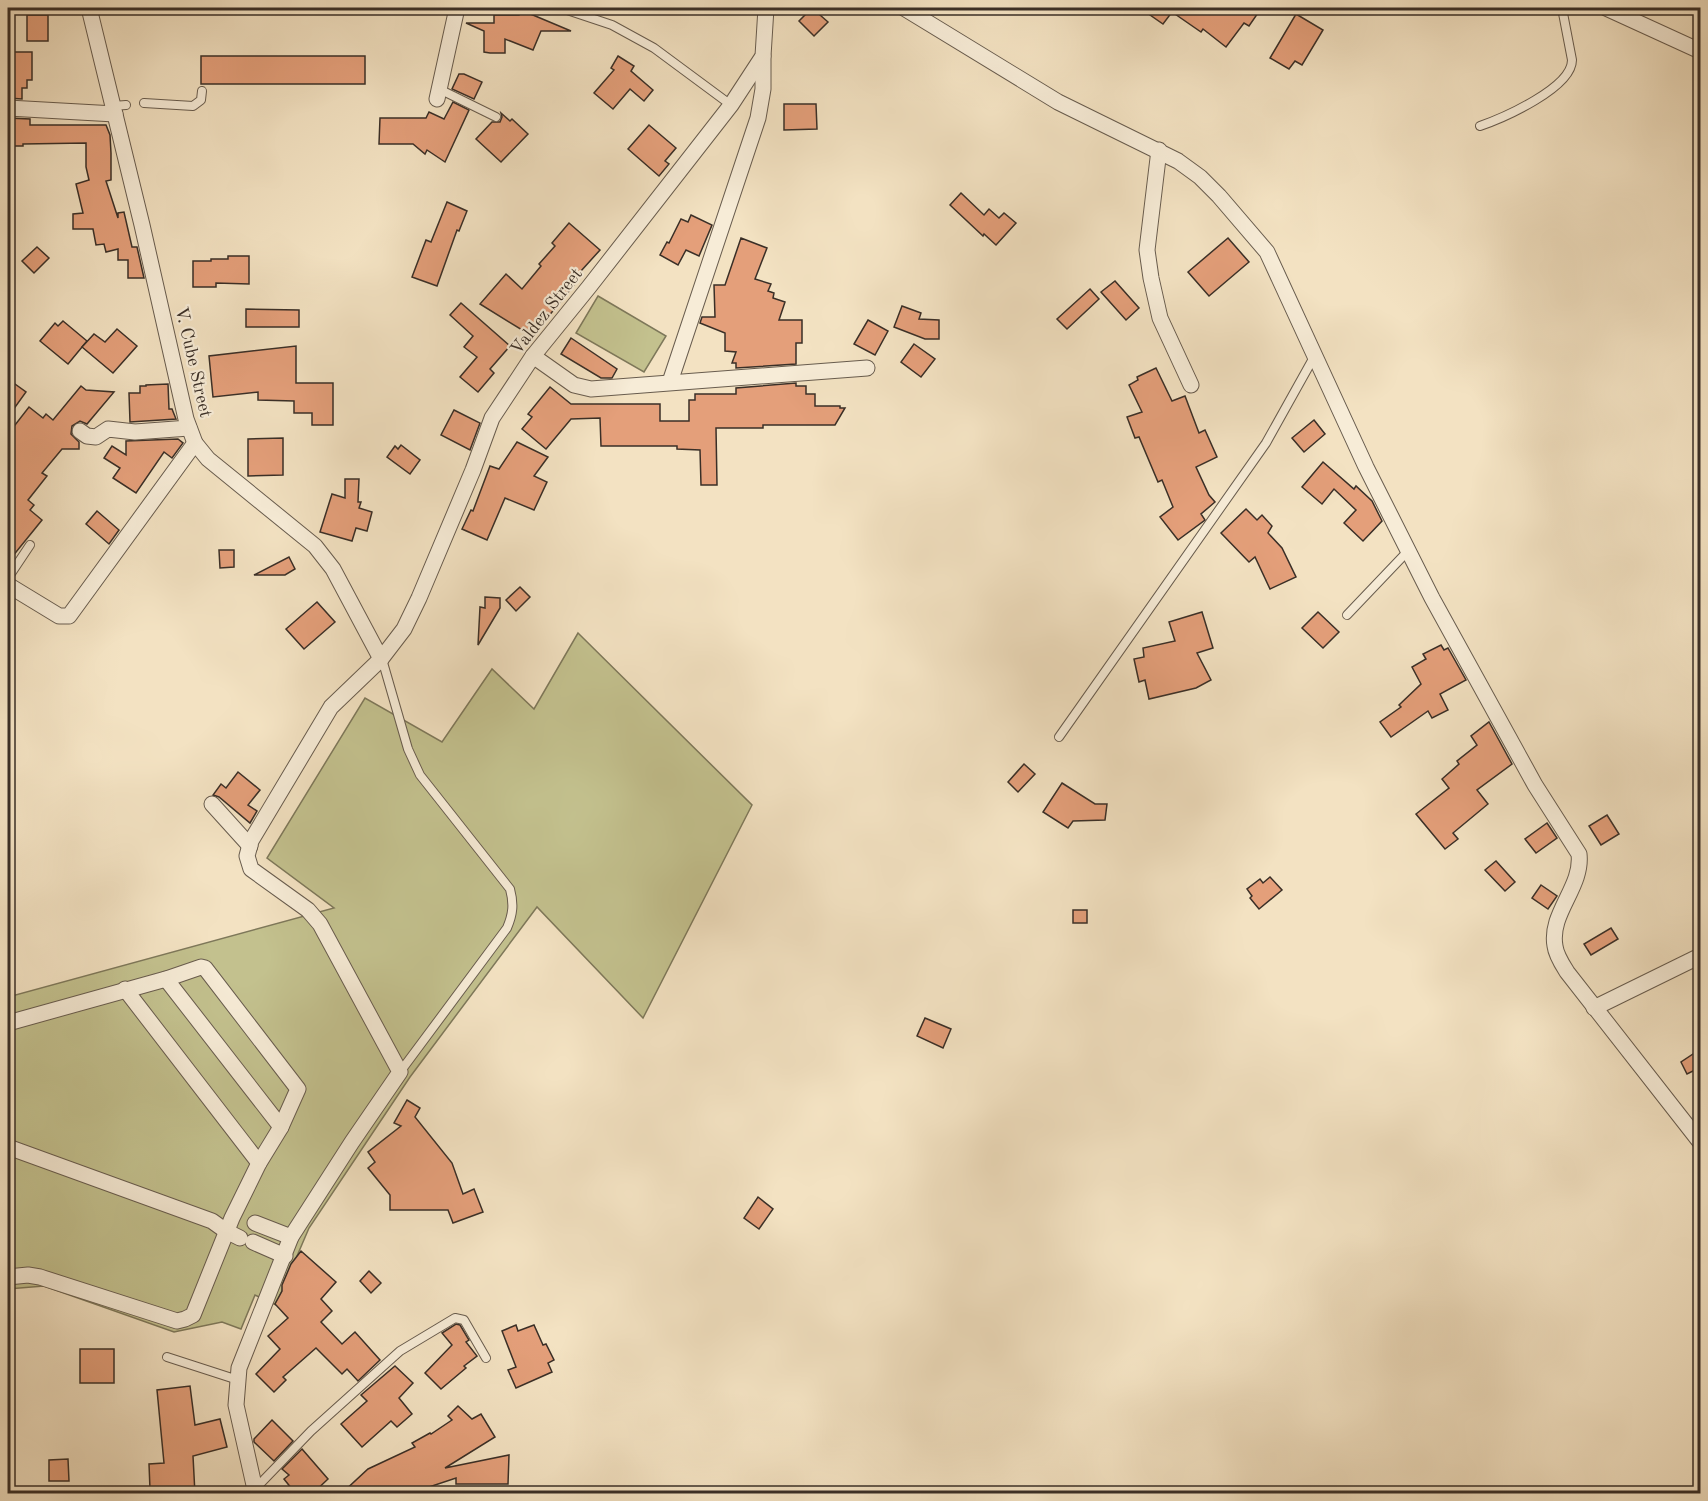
<svg xmlns="http://www.w3.org/2000/svg" width="1708" height="1501" viewBox="0 0 1708 1501" font-family="'Old Standard TT',serif">
	<style>
		.green { fill: #c3c18e; stroke: #7e785a; stroke-width: 1.5 }
		.building { fill: #e49f7a; stroke: #3a2f27; stroke-width: 1.5 }
		.lines { fill: none; stroke-linecap: round; stroke-linejoin: round }
		.service-casing { stroke: #685c4e; stroke-width: 10 }
		.minor-casing { stroke: #685c4e; stroke-width: 17 }
		.service { stroke: #f7ecd7; stroke-width: 8 }
		.minor { stroke: #f7ecd7; stroke-width: 15 }
		.labels { text-anchor: middle; stroke-width: 4.5; stroke-linejoin: round; paint-order: stroke }
		.street-label { font-size: 18px; fill: #3a2f27; stroke: #f7ecd7 }
	</style>
	<rect width="100%" height="100%" fill="#f3e2c2"/>
	<filter id="stains"><feTurbulence type="fractalNoise" baseFrequency=".00333" numOctaves="4"/><feColorMatrix values="0 0 0 0 .2 0 0 0 0 .09 0 0 0 0 .02 0 0 0 .5 -.17"/></filter>
	<radialGradient id="worn" r=".72"><stop offset=".6" stop-color="#630" stop-opacity="0"/><stop offset="1" stop-color="#630" stop-opacity=".3"/></radialGradient>
	<g class="green">
		<path d="M598,296L666,336L644,372L576,333Z"/>
		<path d="M578,633L752,805L643,1018L537,907L410,1077L309,1228L276,1305L255,1295L241,1329L222,1322L174,1332L44,1286L8,1289V997L334,908L267,858L365,698L442,742L492,669L534,709Z"/>
	</g>
	<g class="building">
		<path d="M812,8L828,22L814,36L799,21Z"/>
		<path d="M1140,8H1256L1254,10L1258,13L1249,26L1244,23L1226,47L1203,29L1201,32L1172,12L1163,24Z"/>
		<path d="M521,10L571,31H541L533,50L505,39V53H490L484,52V31L466,23H494V15H519Z"/>
		<path d="M1296,14L1323,30L1302,65L1295,61L1289,69L1270,58Z"/>
		<rect x="27" y="15" width="21" height="26"/>
		<path d="M8,52H32V80H27V88H22V99L8,98Z"/>
		<rect x="201" y="56" width="164" height="28"/>
		<path d="M618,56L634,66L631,71L653,90L644,101L630,89L613,109L594,93L614,70L611,68Z"/>
		<path d="M459,74H464L482,82L474,99L452,89Z"/>
		<path d="M453,102L469,110L445,162L427,150L425,154L413,144H379L380,118H426L429,112L444,119Z"/>
		<path d="M784,104H816L817,129L784,130Z"/>
		<path d="M501,113L510,121L512,119L528,134L501,162L476,139L492,122H500L502,117Z"/>
		<path d="M8,118L30,119V125H106L110,135L111,153V180L106,181L118,218V213L124,212L132,247H137L144,278H128V260H118V249L106,252L104,244L96,245L93,229H73V214L83,213L76,184L89,180L86,167V143L23,144V146H8Z"/>
		<path d="M649,125L676,148L665,161L669,164L659,176L628,149Z"/>
		<path d="M961,193L984,215L989,209L999,218L1004,213L1016,223L996,245L984,234L983,236L950,205Z"/>
		<path d="M447,202L467,211L459,231L457,230L437,286L412,277L426,240L431,242Z"/>
		<path d="M691,215L712,225L699,256L686,250L678,265L660,255L667,242L669,243L681,219L688,222Z"/>
		<path d="M569,223L600,250L571,282L574,285L539,328L534,324L527,333L480,304L506,274L522,289L541,266L539,264L555,246L552,243Z"/>
		<path d="M741,238L767,248L755,279L771,284L768,291L774,293L773,298L785,302L779,320H802V343H796V364L736,368V363H732L736,352L725,351V333L700,323L702,317H715L714,285H725Z"/>
		<path d="M1228,238L1249,262L1209,296L1188,272Z"/>
		<path d="M37,247L49,258L34,273L22,261Z"/>
		<path d="M228,256H249V284L216,283V287H193V261H211V259H228Z"/>
		<path d="M1115,281L1139,308L1126,320L1101,292Z"/>
		<path d="M1090,289L1099,299L1067,329L1057,319Z"/>
		<path d="M461,303L510,346L490,369L494,373L478,392L460,377L477,357L464,347L473,336L450,315Z"/>
		<path d="M902,306L921,313L919,319L939,320V339H925L894,327Z"/>
		<path d="M246,309L299,310V327H246Z"/>
		<path d="M868,320L888,331L875,355L854,344Z"/>
		<path d="M63,321L87,341L68,364L40,341L55,323L58,326Z"/>
		<path d="M117,329L137,346L113,373L82,347L94,334L105,342Z"/>
		<path d="M571,338L617,369L612,378H601L561,354Z"/>
		<path d="M914,344L935,359L921,377L901,362Z"/>
		<path d="M296,346V383H333V425H312V413H294V401L258,400V392L213,397L209,356Z"/>
		<path d="M1156,368L1172,401L1185,396L1199,433L1205,430L1217,457L1196,467L1209,495L1215,502L1201,514L1205,520L1178,540L1160,517L1173,507L1162,480L1158,482L1139,437L1135,438L1127,417L1142,412L1129,385L1138,380L1137,377Z"/>
		<path d="M796,383V386H806V394H815V406H840V408H845L835,425H763V428H716L717,485H701L700,450L677,449V446H601L600,418L571,419L546,449L522,429L532,417L528,414L550,387L571,404H660V421H689V400H695V394H736V388Z"/>
		<path d="M15,384L26,392L8,417V393Z"/>
		<path d="M168,384L169,409H172L176,419L130,422L129,393H140V386H146V385Z"/>
		<path d="M81,386L86,390L114,392L87,424L80,421L72,426L71,434L79,442V449H62L42,473L47,476L28,500L34,505L30,510L42,520L8,562V434L29,407L43,418L46,414L53,420Z"/>
		<path d="M454,410L480,423L470,450L441,435Z"/>
		<path d="M1314,420L1325,434L1304,452L1292,438Z"/>
		<path d="M283,438V475L248,476V439Z"/>
		<path d="M178,439L183,443L172,458L164,452L136,493L113,478L120,468L104,458L112,446L126,455V441Z"/>
		<path d="M517,442L548,457L534,476L547,482L534,510L505,498L487,540L462,529L471,510L473,511L490,466L499,469Z"/>
		<path d="M401,445L420,460L410,474L387,457L395,446L398,449Z"/>
		<path d="M1323,462L1354,489L1356,486L1372,501L1382,521L1363,541L1344,523L1356,510L1334,489L1322,504L1302,487Z"/>
		<path d="M345,479H359L358,502H361L359,508L372,512L367,531L356,528L352,541L320,532L332,494L345,498Z"/>
		<path d="M1246,509L1257,520L1262,515L1272,526L1268,533L1282,548L1296,577L1270,589L1255,557L1249,562L1221,533Z"/>
		<path d="M97,511L119,530L109,544L86,524Z"/>
		<path d="M219,550H234V567L220,568Z"/>
		<path d="M289,557L295,569L285,575H254Z"/>
		<path d="M520,587L530,597L516,611L506,600Z"/>
		<path d="M485,597L500,598V608L478,645L480,607L485,608Z"/>
		<path d="M317,602L335,622L304,649L286,629Z"/>
		<path d="M1202,612L1213,648L1197,653L1211,680L1196,688L1149,699L1145,680L1139,682L1134,659L1144,657L1143,648L1175,641L1169,622Z"/>
		<path d="M1318,612L1339,632L1323,648L1302,628Z"/>
		<path d="M1441,645L1444,650L1448,648L1466,680L1440,694L1448,710L1432,718L1428,711L1391,737L1380,722L1401,707L1399,705L1421,684L1412,667L1426,659L1423,654Z"/>
		<path d="M1489,722L1512,764L1477,790L1488,804L1453,833L1458,839L1445,849L1416,814L1449,788L1442,779L1459,764L1457,761L1477,745L1471,736Z"/>
		<path d="M1024,764L1035,774L1018,792L1008,782Z"/>
		<path d="M238,772L260,790L248,805L257,811L250,823L219,797L213,795L221,784L226,788Z"/>
		<path d="M1062,783L1095,804H1107L1105,820L1073,821L1068,828L1043,812Z"/>
		<path d="M1607,815L1619,834L1601,845L1589,826Z"/>
		<path d="M1547,823L1557,838L1536,853L1525,839Z"/>
		<path d="M1496,861L1515,882L1505,891L1485,870Z"/>
		<path d="M1270,877L1282,890L1259,909L1250,898L1252,896L1247,889L1260,879L1263,883Z"/>
		<path d="M1541,885L1557,896L1548,909L1532,898Z"/>
		<rect x="1073" y="910" width="14" height="13"/>
		<path d="M1611,928L1618,939L1591,955L1584,944Z"/>
		<path d="M925,1018L951,1029L943,1048L917,1036Z"/>
		<path d="M1696,1052L1701,1061V1067L1687,1074L1681,1062Z"/>
		<path d="M407,1100L420,1108L415,1117L452,1163L463,1194L474,1189L483,1212L453,1223L448,1210H390V1195L368,1168L375,1162L368,1152L401,1126L394,1123Z"/>
		<path d="M758,1197L773,1209L759,1229L744,1218Z"/>
		<path d="M301,1251L336,1282L321,1299L332,1311L321,1322L342,1344L355,1332L380,1360L358,1381L347,1369L342,1374L316,1348L283,1377L286,1380L274,1392L256,1374L280,1349L268,1336L288,1318L275,1304L282,1291V1285L291,1264Z"/>
		<path d="M369,1271L381,1283L371,1293L360,1281Z"/>
		<path d="M456,1324L460,1325L469,1340L466,1342L477,1356L464,1366L466,1368L441,1389L425,1373L452,1345L442,1333Z"/>
		<path d="M516,1325L518,1331L534,1325L543,1345L546,1344L554,1360L548,1363L552,1372L516,1388L508,1370L516,1367L502,1331Z"/>
		<rect x="80" y="1349" width="34" height="34"/>
		<path d="M395,1366L413,1383L399,1398L412,1414L397,1427L391,1421L362,1447L341,1424L367,1401L361,1395Z"/>
		<path d="M190,1386L195,1425L220,1419L227,1447L193,1456L195,1494H158V1489H150L149,1464L164,1463L157,1390Z"/>
		<path d="M458,1406L472,1419L481,1414L495,1437L445,1468L509,1455L508,1484H456V1478L408,1494H341L368,1469L415,1447L412,1443L430,1433L431,1434L452,1420L448,1416Z"/>
		<path d="M272,1420L293,1441L274,1461L254,1442V1439Z"/>
		<path d="M302,1449L328,1479L312,1494H296L284,1479L289,1475L282,1469Z"/>
		<path d="M68,1459L69,1481H49V1460Z"/>
	</g>
	<g class="lines">
		<defs>
			<g id="service">
				<path d="M561,8L612,25L654,48L731,105"/>
				<path d="M439,89L496,117"/>
				<path d="M144,103L193,106L201,100L202,91"/>
				<path d="M113,106L126,105"/>
				<path d="M1480,126C1503,118 1572,88 1572,60L1562,8"/>
				<path d="M8,578L30,545"/>
				<path d="M1347,615L1408,551"/>
				<path d="M382,659L408,749L420,775L510,889C514,904 513,914 507,928L400,1072"/>
				<path d="M1059,737L1266,443L1314,357"/>
				<path d="M167,1357L238,1380"/>
				<path d="M256,1488L311,1431L400,1351L455,1318L464,1320L486,1358"/>
			</g>
			<g id="minor">
				<path d="M89,8L142,225L186,419L195,443L208,459L315,546L333,569L381,659"/>
				<path d="M904,8L1058,102L1178,161L1200,177L1219,196L1267,252L1366,467L1432,598L1535,785L1579,854C1583,887 1549,913 1555,946C1556,955 1562,964 1567,972L1700,1142"/>
				<path d="M1606,8L1700,51"/>
				<path d="M437,99L457,8"/>
				<path d="M8,108L115,114"/>
				<path d="M1159,150L1147,250L1151,278L1160,318L1191,385"/>
				<path d="M533,356L574,385L591,389L867,368"/>
				<path d="M670,382L758,118L763,89V56"/>
				<path d="M80,431L87,436L96,437L108,429L135,432L189,428"/>
				<path d="M8,585L59,616H69L195,443"/>
				<path d="M212,804L250,846"/>
				<path d="M166,979L281,1127"/>
				<path d="M125,989L259,1163"/>
				<path d="M1594,1008L1700,956"/>
				<path d="M8,1023L166,979L201,967L205,968L298,1089L281,1127L259,1163L232,1218L193,1315L185,1319L177,1321L40,1277L28,1275L8,1277"/>
				<path d="M8,1147L212,1221L226,1231L240,1238"/>
				<path d="M255,1223L291,1237"/>
				<path d="M253,1242L285,1256"/>
				<path d="M256,1494L236,1405L239,1368L291,1237L352,1142L400,1072L320,924L308,910L251,869L247,856L251,841L331,707L381,659L404,629L419,598L473,470L492,418L533,356L589,287L731,105L763,56L766,8"/>
			</g>
		</defs>
		<use href="#service" class="service-casing"/>
		<use href="#minor" class="minor-casing"/>
		<use href="#service" class="service"/>
		<use href="#minor" class="minor"/>
	</g>
	<g class="labels">
		<g class="street-label">
			<text transform="translate(546 311) rotate(-52)" y="6">Valdez Street</text>
			<text transform="translate(194 362) rotate(77)" y="6">V. Cube Street</text>
		</g>
	</g>
	<rect width="1708" height="1501" fill="none" stroke="#f3e2c2" stroke-width="30"/>
	<rect x="9" y="9" width="1690" height="1483" fill="none" stroke="#3a2f27" stroke-width="3"/>
	<rect x="15" y="15" width="1678" height="1471" fill="none" stroke="#3a2f27" stroke-width="1.5"/>
	<rect width="100%" height="100%" filter="url(#stains)"/>
	<rect width="100%" height="100%" fill="url(#worn)"/>
</svg>
